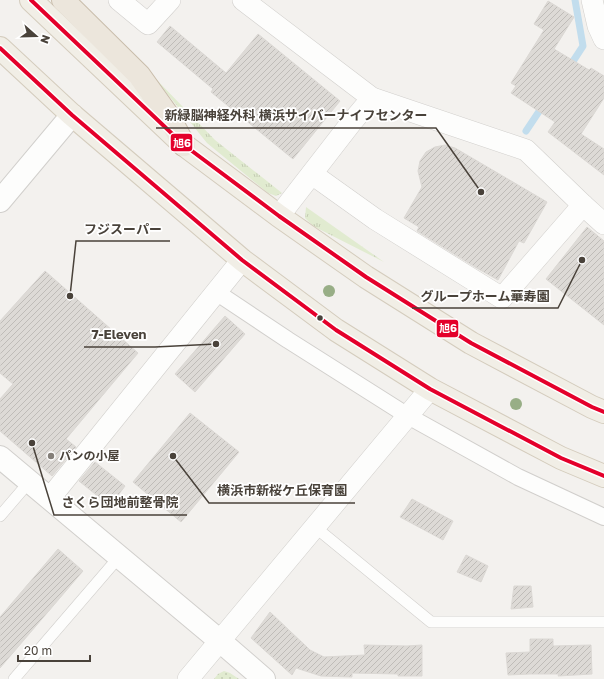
<svg xmlns="http://www.w3.org/2000/svg" width="604" height="679" viewBox="0 0 604 679" font-family="'Golos Text','Noto Sans JP',sans-serif">
	<style>
		.grass { fill: url(#grass-tufts) }
		.park { fill: url(#park-dots) }
		.lines { fill: none; stroke-linecap: round; stroke-linejoin: round }
		.stream { stroke: #c2dded; stroke-width: 7 }
		.building { fill: url(#building-hatch); stroke: #dbd8d4 }
		.service-casing { stroke: #d1cfcc; stroke-width: 12 }
		.pedestrian-casing { stroke: #d1cfcc; stroke-width: 18 }
		.minor-casing { stroke: #d1cfcc; stroke-width: 22 }
		.tertiary-casing { stroke: #d1cfcc; stroke-width: 24 }
		.primary-casing { stroke: #d4ccbd; stroke-width: 24 }
		.motorway-casing { stroke: #c9bdab; stroke-width: 24 }
		.service { stroke: #fdfdfc; stroke-width: 11 }
		.pedestrian { stroke: #fdfdfc; stroke-width: 16 }
		.minor { stroke: #fdfdfc; stroke-width: 21 }
		.tertiary { stroke: #fdfdfc; stroke-width: 22 }
		.primary { stroke: #f1eee6; stroke-width: 22 }
		.motorway { stroke: #ece6dc; stroke-width: 22 }
		.bus-1-casing { stroke: #fff; stroke-width: 7 }
		.bus-1 { stroke: #e4002b; stroke-width: 4 }
		.tree { fill: #98ae86 }
		.bus-dot { fill: #49423a; stroke: #fff; stroke-width: 1.5 }
		.poi-dot { fill: #847f79; stroke: #fff; stroke-width: 1.5 }
		.labels { text-anchor: middle; stroke-width: 3.5; stroke-linejoin: round; paint-order: stroke }
		.poi-label { font-size: 12px; font-weight: bold; fill: #49423a; stroke: #fff; text-anchor: start }
		.leader { fill: none; stroke: #49423a; stroke-width: 1.5 }
		.callout-dot { fill: #49423a; stroke: #fff; stroke-width: 1.5 }
		.callout-label { font-size: 13px; text-anchor: middle; font-weight: bold; fill: #49423a; stroke: #fff; stroke-width: 3.5; stroke-linejoin: round; paint-order: stroke }
		.line-badge { stroke: #fff; stroke-width: 1.5 }
		.badge-label { font-size: 11px; text-anchor: middle; font-weight: bold; fill: #fff }
	</style>
	<defs>
		<pattern id="grass-tufts" width="24" height="20" patternUnits="userSpaceOnUse"><rect width="24" height="20" fill="#e1ebd0"/><path d="M3 7l-1-3M5 7V3M7 7l1-3M15 17l-1-3M17 17v-4M19 17l1-3" fill="none" stroke="#c3cbb3"/></pattern>
		<pattern id="park-dots" width="8" height="8" patternUnits="userSpaceOnUse"><rect width="8" height="8" fill="#e1ebd0"/><path d="M2 2h.1M6 6h.1" fill="none" stroke="#c3cbb3" stroke-width="1.8" stroke-linecap="round"/></pattern>
		<pattern id="building-hatch" width="6" height="6" patternUnits="userSpaceOnUse"><rect width="6" height="6" fill="#dddad6"/><path d="M-1 1l2-2M0 6l6-6M5 7l2-2" fill="none" stroke="#bfbcb8"/></pattern>
	</defs>
	<rect width="100%" height="100%" fill="#f3f1ee"/>
	<g class="grass">
		<path d="M152,75L215,140L282,193L276,196L268,193L207,143Z"/>
		<path d="M306,207L384,262L313,226L305,218Z"/>
	</g>
	<path class="park" d="M224,671L230,673L239,679H214L218,674Z"/>
	<g class="lines">
		<g class="stream">
			<path d="M568,69L583,46L575,0"/>
			<path d="M526,131L544,104"/>
		</g>
	</g>
	<g class="building">
		<path d="M548,1L574,17L554,49L589,70L591,68L604,76V98L581,134L604,149V175L548,132L555,122L511,93L516,86L511,83L544,30L534,24Z"/>
		<path d="M170,26L226,73L258,34L340,101L293,159L211,92L213,89L157,42Z"/>
		<path d="M445,145L455,148L547,202L524,243L519,241L498,280L475,267L417,231L419,227L404,218L422,187L418,171L420,161L426,152L435,147Z"/>
		<path d="M587,227L604,241V325L546,279Z"/>
		<path d="M45,271L138,353L66,439L76,447L52,476L0,431V399L13,384L0,373V321Z"/>
		<path d="M225,316L245,334L195,392L175,374Z"/>
		<path d="M190,413L239,452L181,522L133,482Z"/>
		<path d="M95,462L125,486L110,506L79,481Z"/>
		<path d="M412,499L453,521L443,540L400,517Z"/>
		<path d="M58,549L83,571L0,668V617Z"/>
		<path d="M466,555L488,566L481,582L457,572Z"/>
		<path d="M514,586H531L533,607L511,609Z"/>
		<path d="M270,612L310,650L324,657L365,655L364,645L407,646L422,645V676H398V674L352,673V677L321,676L296,668L292,675L251,638Z"/>
		<path d="M530,639H553V646L591,645L592,674L558,676L559,674H530L508,675L506,653L530,652Z"/>
	</g>
	<g class="lines">
		<defs>
			<g id="service">
				<path d="M0,516L30,481"/>
				<path d="M315,527L431,622H604"/>
				<path d="M14,679L119,557"/>
			</g>
			<path id="pedestrian" d="M216,292L288,340L408,416L518,477L604,517"/>
			<g id="minor">
				<path d="M119,0L148,24L170,0"/>
				<path d="M243,0L372,98L526,150L583,205L604,224"/>
				<path d="M592,0L598,26L604,39"/>
				<path d="M312,174L375,219L502,298L583,205"/>
				<path d="M279,216L351,123L372,98"/>
				<path d="M50,498L242,260"/>
				<path d="M188,679L430,389"/>
			</g>
			<g id="tertiary">
				<path d="M0,201L72,115"/>
				<path d="M0,457L220,641L264,679"/>
			</g>
			<g id="primary">
				<path d="M31,0L184,145L279,216L366,277L471,343L592,407L604,412"/>
				<path d="M0,48L72,115L242,260L336,330L430,389L561,458L604,476"/>
			</g>
			<path id="motorway" d="M63,0L139,75L169,117L184,145"/>
		</defs>
		<use href="#service" class="service-casing"/>
		<use href="#pedestrian" class="pedestrian-casing"/>
		<use href="#minor" class="minor-casing"/>
		<use href="#tertiary" class="tertiary-casing"/>
		<use href="#primary" class="primary-casing"/>
		<use href="#motorway" class="motorway-casing"/>
		<use href="#service" class="service"/>
		<use href="#pedestrian" class="pedestrian"/>
		<use href="#minor" class="minor"/>
		<use href="#tertiary" class="tertiary"/>
		<use href="#primary" class="primary"/>
		<use href="#motorway" class="motorway"/>
		<defs>
			<g id="bus-1">
				<path d="M31,0L184,145L279,216L366,277L471,343L592,407L604,412"/>
				<path d="M0,48L72,115L242,260L336,330L430,389L561,458L604,476"/>
			</g>
		</defs>
		<use href="#bus-1" class="bus-1-casing"/>
		<use href="#bus-1" class="bus-1"/>
	</g>
	<g class="tree">
		<circle cx="329" cy="291" r="6"/>
		<circle cx="516" cy="404" r="6"/>
	</g>
	<circle class="bus-dot" cx="320" cy="318" r="3.5"/>
	<circle class="poi-dot" cx="51" cy="456" r="4"/>
	<g class="labels">
		<g class="poi-label">
			<text x="59" y="460">パンの小屋</text>
		</g>
	</g>
	<path class="leader" d="M481 192L436 128H156M70 296L76 241H170M582 260L558 308H412M216 344L155 347H84M173 456L209 503H355M32 443L54 515H187"/>
	<g class="callout-dot">
		<circle cx="481" cy="192" r="4"/>
		<circle cx="70" cy="296" r="4"/>
		<circle cx="582" cy="260" r="4"/>
		<circle cx="216" cy="344" r="4"/>
		<circle cx="173" cy="456" r="4"/>
		<circle cx="32" cy="443" r="4"/>
	</g>
	<g class="callout-label">
		<text x="296" y="120">新緑脳神経外科 横浜サイバーナイフセンター</text>
		<text x="123" y="234">フジスーパー</text>
		<text x="485" y="301">グループホーム華寿園</text>
		<text x="119" y="339">7-Eleven</text>
		<text x="282" y="495">横浜市新桜ケ丘保育園</text>
		<text x="120" y="507">さくら団地前整骨院</text>
	</g>
	<g class="line-badge">
		<rect x="170" y="133" width="23" height="19" rx="4" fill="#e4002b"/>
		<rect x="436" y="319" width="23" height="19" rx="4" fill="#e4002b"/>
	</g>
	<g class="badge-label">
		<text x="182" y="147">旭6</text>
		<text x="448" y="332">旭6</text>
	</g>
	<g transform="translate(36 36) rotate(110)" stroke="#ffffff" stroke-width="3" paint-order="stroke">
	<path d="M0-3L7 15L0 10L-7 15Z" fill="#49423a"/>
	<text y="-6" font-size="11" font-weight="bold" text-anchor="middle" fill="#49423a">N</text>
	</g>
	<path d="M18 655v6h72v-6" fill="none" stroke="#49423a" stroke-width="2"/>
	<text x="24" y="655" font-size="12" fill="#49423a" stroke="#ffffff" stroke-width="3" paint-order="stroke">20 m</text>
</svg>
